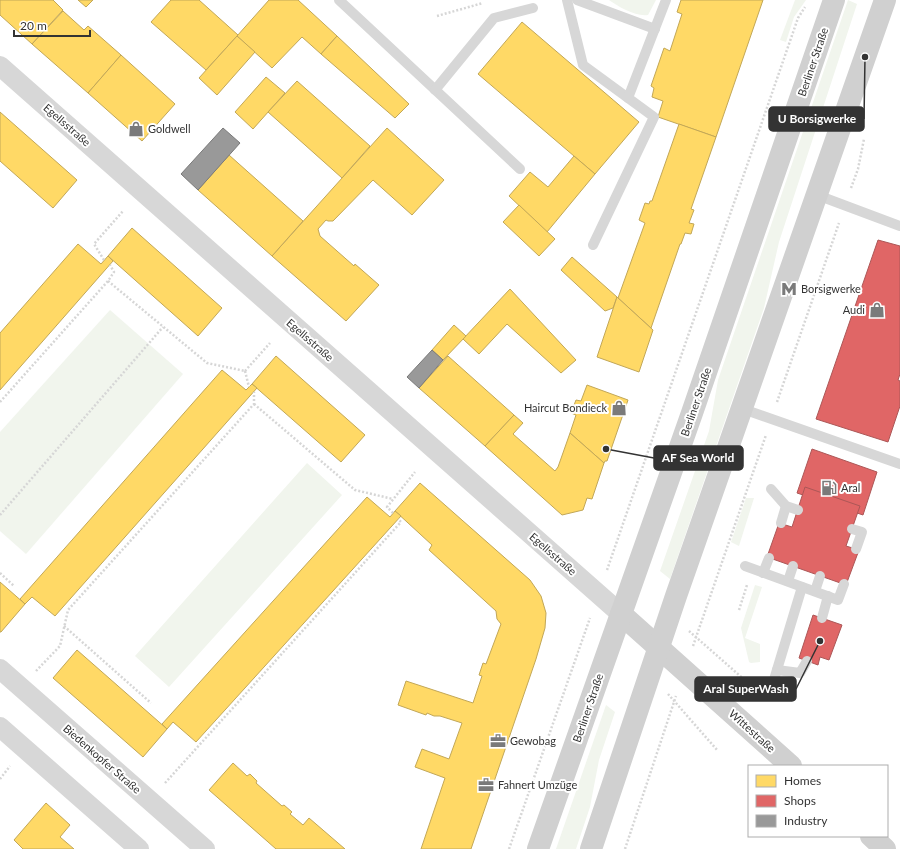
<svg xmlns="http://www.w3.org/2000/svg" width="900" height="849" viewBox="0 0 900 849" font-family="Lato,sans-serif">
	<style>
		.green { fill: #f1f5ed }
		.homes { fill: #ffd966; stroke: #c2a757 }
		.shops { fill: #e06666; stroke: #ac5757 }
		.industry { fill: #999; stroke: #7a7a7a }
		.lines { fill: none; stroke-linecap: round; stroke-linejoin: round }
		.path { stroke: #d6d6d6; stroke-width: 2.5; stroke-dasharray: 2 2; stroke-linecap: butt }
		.lane { stroke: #d7d7d7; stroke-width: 10 }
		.street { stroke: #d7d7d7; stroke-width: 20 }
		.secondary { stroke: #d0d0d0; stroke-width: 22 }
		.labels { text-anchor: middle; stroke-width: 4; stroke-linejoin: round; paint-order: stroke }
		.street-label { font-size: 11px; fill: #333; stroke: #fff }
		.poi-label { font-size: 11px; fill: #333; stroke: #fff; text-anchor: start }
		.leader { fill: none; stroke: #333; stroke-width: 1.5 }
		.callout-dot { fill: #333; stroke: #fff; stroke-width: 1.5 }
		.callout { fill: #333; stroke: #333; stroke-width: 1.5 }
		.callout-label { font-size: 12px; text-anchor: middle; font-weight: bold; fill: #fff }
	</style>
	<rect width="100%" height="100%" fill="#fff"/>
	<g class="green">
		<path d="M609,0H656L648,15C636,17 619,7 609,0Z"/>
		<path d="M795,0H806L794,17L786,42L780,40Z"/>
		<path d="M848,0L857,4L779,242L764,308L670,579L660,571L709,431L718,380Z"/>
		<path d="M110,310L183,374L26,554L0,531V432Z"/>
		<path d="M307,463L342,495L169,687L135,656Z"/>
		<path d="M746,498H754L739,546L731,542Z"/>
		<path d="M755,585L762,587L745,638L760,644V662L751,663L749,662L741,628Z"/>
		<path d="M606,705L615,712L599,760L590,807L576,849H556Z"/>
	</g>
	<g class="homes">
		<path d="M0,0H53L63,10L32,44L0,15Z"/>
		<path d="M78,0H93L86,7Z"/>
		<path d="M171,0H199L238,35L206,70L151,22Z"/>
		<path d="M269,0H298L337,36L321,54L302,37L272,68L237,36Z"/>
		<path d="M681,0H763L716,137L658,117L663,101L652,97L654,88L651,86L664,48L670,51L682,14L677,12Z"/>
		<path d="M63,11L84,30L88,26L121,55L88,93L32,44Z"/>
		<path d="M522,22L639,122L595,174L478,74Z"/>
		<path d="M237,36L255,52L217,95L199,78Z"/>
		<path d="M337,36L409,104L395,118L321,54Z"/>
		<path d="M121,55L175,104L142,141L88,93Z"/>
		<path d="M266,77L285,93L253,129L235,112Z"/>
		<path d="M297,81L370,146L342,178L268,112Z"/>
		<path d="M0,112L77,180L53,208L0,161Z"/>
		<path d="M679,124L716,137L691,209L694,210L689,223L694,224L691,234L685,233L681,244H680L651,328L618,298L645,223L639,220L645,203L649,204L650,201H652Z"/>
		<path d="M387,128L444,180L412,215L373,180L333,221H328L326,220L318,229L320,236L354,266L355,264L379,285L346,321L272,256Z"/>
		<path d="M229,155L303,221L272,256L198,190Z"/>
		<path d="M574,156L595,174L547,232L509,196L530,172L548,187Z"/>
		<path d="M519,205L555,239L539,256L503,222Z"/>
		<path d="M132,228L222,308L198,336L108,256Z"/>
		<path d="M78,244L101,264L108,256L113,261L0,390V333Z"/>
		<path d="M572,257L617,297L613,308L605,311L561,270Z"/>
		<path d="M510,289L576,360L561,373L507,324L479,354L463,339Z"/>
		<path d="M617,297L653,330L639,372L597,357Z"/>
		<path d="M454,325L466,336L443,360L432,350Z"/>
		<path d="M276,356L365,435L341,462L252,384Z"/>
		<path d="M448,356L514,415L485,446L419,388Z"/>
		<path d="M222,370L246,390L252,384L257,388L55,616L32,597L25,604L20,599Z"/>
		<path d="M587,385L628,400L607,461H605L604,463L570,433L576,415L571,413L576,400L581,401Z"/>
		<path d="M514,415L523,423L513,434L555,471L558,467L570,433L604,463L592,499L587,498L583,510L562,515L485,446Z"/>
		<path d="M420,483L530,580L541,596L546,613L545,628L536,659L471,849H421L445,778L415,767L422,749L449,759L462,723L440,716H434L427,713L426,715L398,705L406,681L473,703L482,676L479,675L483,663L486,664L501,624L497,619L496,611L429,550L432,545L395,511Z"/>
		<path d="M367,497L390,517L395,511L401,516L196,742L173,722L167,729L162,724Z"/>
		<path d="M0,582L25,604L1,632H0Z"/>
		<path d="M77,650L167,729L143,757L53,678Z"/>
		<path d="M233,763L247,776L250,774L257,781L256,783L282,806L284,805L292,812L290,814L303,825L309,818L345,849H276L209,790Z"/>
		<path d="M46,803L70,825L60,837L74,849H23L14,840Z"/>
	</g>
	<g class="shops">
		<path d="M878,240L900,246V374L898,380L900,381V406L888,442L816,419Z"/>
		<path d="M812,449L877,472L863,515L797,493Z"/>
		<path d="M805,487L860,506L846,546L859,550L846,585L767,557L779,523L792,527Z"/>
		<path d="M813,615L842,625L829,660L820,657L818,665L799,658Z"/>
	</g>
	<g class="industry">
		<path d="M223,128L240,143L198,190L181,174Z"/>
		<path d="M432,350L443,360L419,388L407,377Z"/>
	</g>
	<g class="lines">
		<g class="path">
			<path d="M437,16L483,3"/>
			<path d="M851,188L858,169L864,139"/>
			<path d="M104,260L94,244L123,211"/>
			<path d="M108,281L207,363L245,371"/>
			<path d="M245,371L270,343"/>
			<path d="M245,371L249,387"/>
			<path d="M0,402L108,281L114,272L110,265"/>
			<path d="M777,402L839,223"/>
			<path d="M254,404L355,490L393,499"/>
			<path d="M393,513L387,507L415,472"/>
			<path d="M0,515L163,327"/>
			<path d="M607,570L798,18L805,7"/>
			<path d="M0,573L14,586"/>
			<path d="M739,610L747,585"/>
			<path d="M64,626L151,703"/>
			<path d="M689,631L747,682"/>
			<path d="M693,646L766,435"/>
			<path d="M36,671L60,646L68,610L254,404V392"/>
			<path d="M668,694L718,751"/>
			<path d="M0,779L10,766"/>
			<path d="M165,783L401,522L398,519"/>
			<path d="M509,849L590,618"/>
			<path d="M625,849L676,696"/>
		</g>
		<g class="lane">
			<path d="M339,0L520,169"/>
			<path d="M567,0L583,65L654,117L593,245"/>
			<path d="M577,0L655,29"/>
			<path d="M435,90L494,18L533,8"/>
			<path d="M628,98L666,0"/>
			<path d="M817,195L900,226"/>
			<path d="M743,409L900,464"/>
			<path d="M771,489L786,506L798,510"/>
			<path d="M781,523L786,506"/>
			<path d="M852,529L862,532L856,549"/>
			<path d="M745,566L838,600L844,584"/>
			<path d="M763,573L769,558"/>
			<path d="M788,581L793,566"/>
			<path d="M815,591L820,576"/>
			<path d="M822,618L828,596"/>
			<path d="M777,670L800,673L807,661"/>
			<path d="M773,683L802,587"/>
		</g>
		<g class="street">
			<path d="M0,66L621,614"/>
			<path d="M0,669L205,849"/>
			<path d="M0,727L139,849"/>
		</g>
		<g class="secondary">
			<path d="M621,614L791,766"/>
			<path d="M871,836L885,849"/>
			<path d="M538,849L692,413L834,0"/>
			<path d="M591,849L676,596L885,0"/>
		</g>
	</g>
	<defs>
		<symbol id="shop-bare" viewBox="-9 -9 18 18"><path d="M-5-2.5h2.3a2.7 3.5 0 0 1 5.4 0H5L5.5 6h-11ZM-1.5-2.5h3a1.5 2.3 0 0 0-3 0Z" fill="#7a7a7a" stroke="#fff" stroke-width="2.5" paint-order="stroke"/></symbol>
		<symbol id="metro-bare" viewBox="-9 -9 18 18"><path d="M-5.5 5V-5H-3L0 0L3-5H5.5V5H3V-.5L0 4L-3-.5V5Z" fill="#7a7a7a" stroke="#fff" stroke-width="2.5" paint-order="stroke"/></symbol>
		<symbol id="fuel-bare" viewBox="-9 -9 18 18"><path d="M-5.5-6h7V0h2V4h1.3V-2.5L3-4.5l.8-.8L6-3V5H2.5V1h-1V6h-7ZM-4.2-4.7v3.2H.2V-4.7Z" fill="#7a7a7a" stroke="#fff" stroke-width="2.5" paint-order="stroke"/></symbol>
		<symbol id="office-bare" viewBox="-9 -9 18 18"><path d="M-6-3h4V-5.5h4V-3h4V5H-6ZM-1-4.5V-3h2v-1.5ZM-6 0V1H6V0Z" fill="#7a7a7a" stroke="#fff" stroke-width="2.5" paint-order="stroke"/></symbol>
	</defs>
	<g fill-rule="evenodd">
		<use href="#shop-bare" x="125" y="118" width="22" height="22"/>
		<use href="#metro-bare" x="778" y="278" width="22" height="22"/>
		<use href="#shop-bare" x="866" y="299" width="22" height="22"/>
		<use href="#shop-bare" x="608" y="397" width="22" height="22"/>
		<use href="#fuel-bare" x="818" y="477" width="22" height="22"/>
		<use href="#office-bare" x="487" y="730" width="22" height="22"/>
		<use href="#office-bare" x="475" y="774" width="22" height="22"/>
	</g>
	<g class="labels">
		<g class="street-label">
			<text transform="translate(813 62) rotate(-71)" y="4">Berliner Straße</text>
			<text transform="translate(67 125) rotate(41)" y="4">Egellsstraße</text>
			<text transform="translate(310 340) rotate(41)" y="4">Egellsstraße</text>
			<text transform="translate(696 402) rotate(-71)" y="4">Berliner Straße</text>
			<text transform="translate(553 554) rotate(41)" y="4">Egellsstraße</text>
			<text transform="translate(588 708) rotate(-71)" y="4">Berliner Straße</text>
			<text transform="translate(752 731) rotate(42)" y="4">Wittestraße</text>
			<text transform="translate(102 759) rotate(41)" y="4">Biedenkopfer Straße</text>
		</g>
		<g class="poi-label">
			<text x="148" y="133">Goldwell</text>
			<text x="801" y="293">Borsigwerke</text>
			<text x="865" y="314" text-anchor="end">Audi</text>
			<text x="607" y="412" text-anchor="end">Haircut Bondieck</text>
			<text x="841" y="492">Aral</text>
			<text x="510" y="745">Gewobag</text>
			<text x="498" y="789">Fahnert Umzüge</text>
		</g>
	</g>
	<path class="leader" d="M865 57L864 119M606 449L654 458M820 641L796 689"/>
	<g class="callout-dot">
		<circle cx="865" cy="57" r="4"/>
		<circle cx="606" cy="449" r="4"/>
		<circle cx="820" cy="641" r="4"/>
	</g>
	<g class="callout">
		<rect x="769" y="107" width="95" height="24" rx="4"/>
		<rect x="654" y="446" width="89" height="24" rx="4"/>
		<rect x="695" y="677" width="101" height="24" rx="4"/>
	</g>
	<g class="callout-label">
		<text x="817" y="123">U Borsigwerke</text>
		<text x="698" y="462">AF Sea World</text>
		<text x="746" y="693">Aral SuperWash</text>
	</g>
	<rect x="748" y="765" width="140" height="72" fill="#ffffff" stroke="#adadad"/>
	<rect x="756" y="775" width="20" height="12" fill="#ffd966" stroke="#adadad"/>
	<text x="784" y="785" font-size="12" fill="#333333">Homes</text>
	<rect x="756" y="795" width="20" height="12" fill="#e06666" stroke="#adadad"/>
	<text x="784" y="805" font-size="12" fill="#333333">Shops</text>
	<rect x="756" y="815" width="20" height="12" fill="#999999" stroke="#adadad"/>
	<text x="784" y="825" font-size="12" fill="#333333">Industry</text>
	<path d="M14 30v6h76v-6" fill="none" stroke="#333333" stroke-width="2"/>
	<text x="20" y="30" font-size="12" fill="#333333" stroke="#ffffff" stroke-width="3" paint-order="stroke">20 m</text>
</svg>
